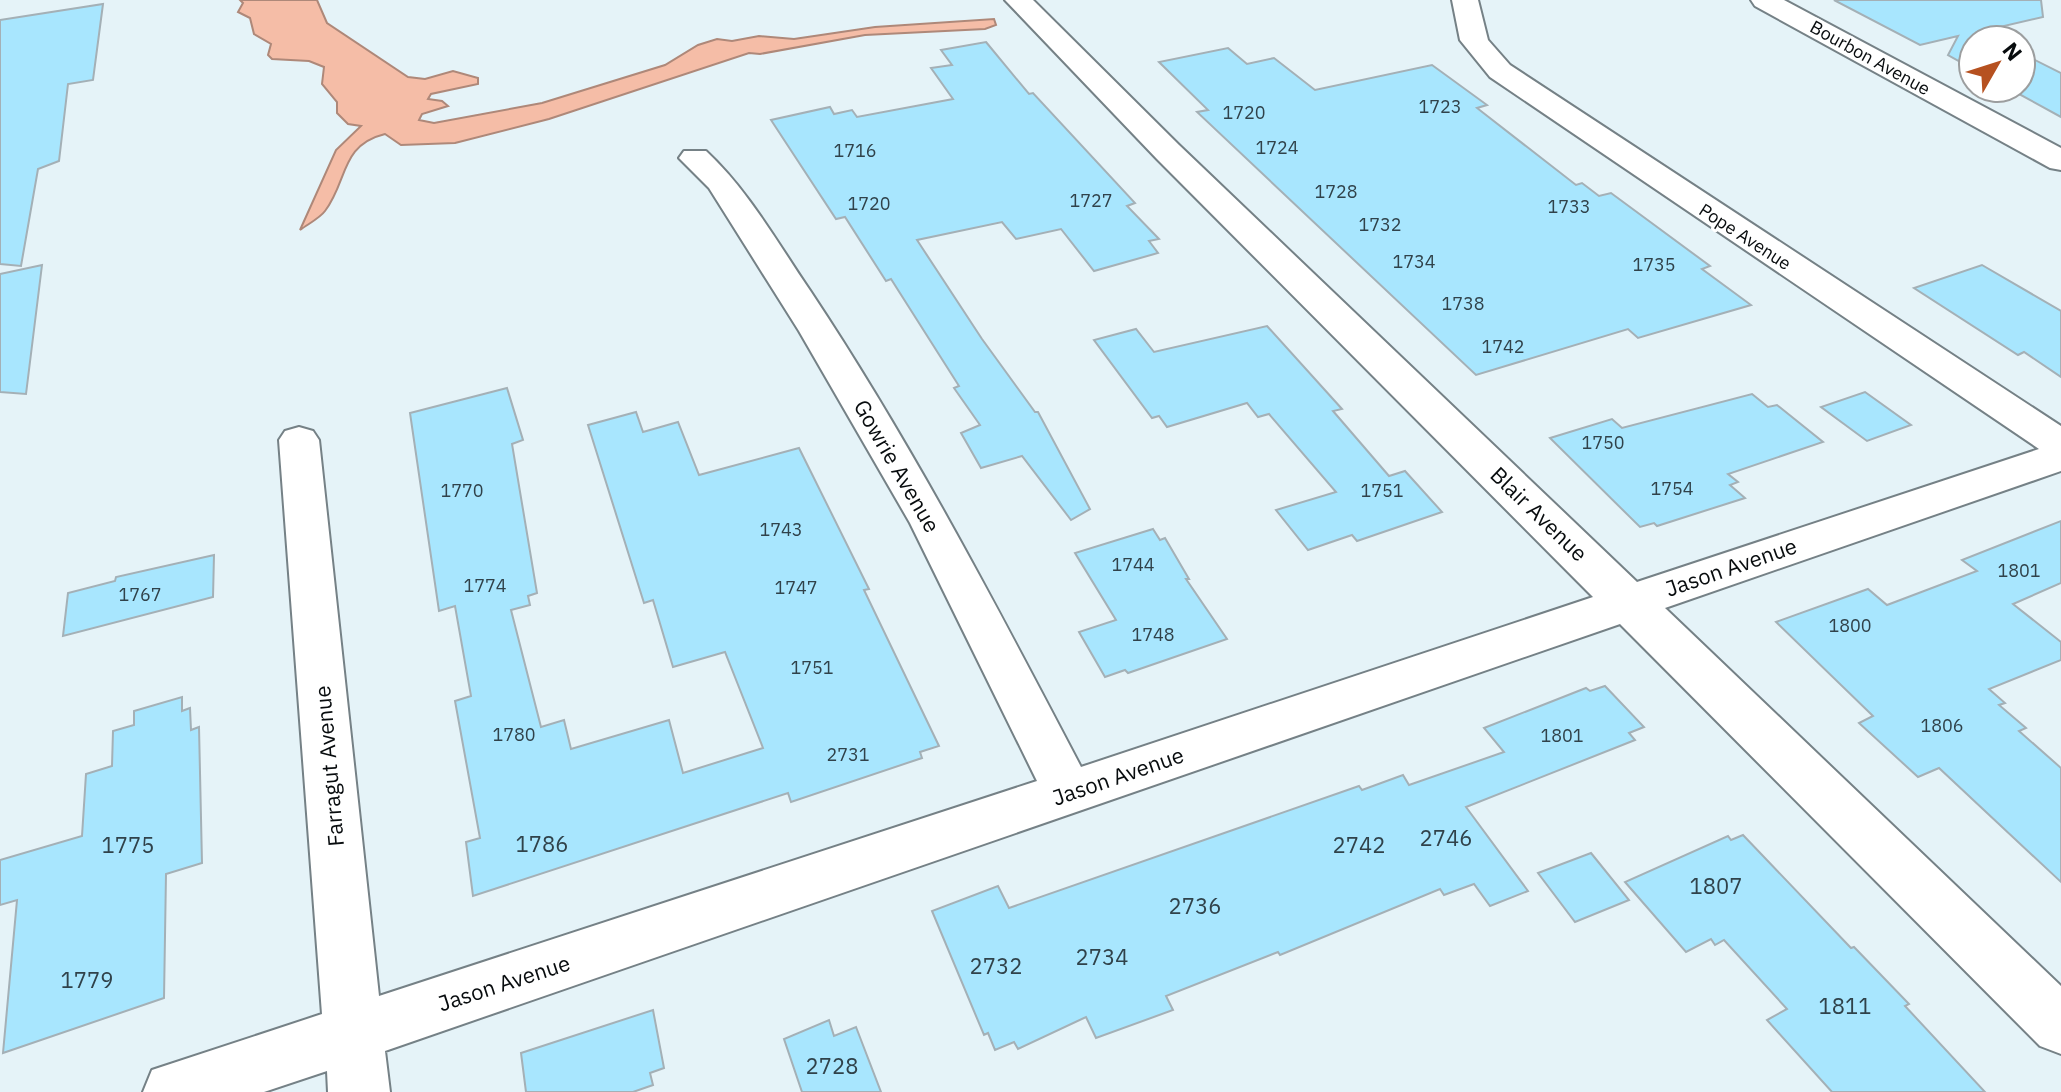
<svg xmlns="http://www.w3.org/2000/svg" width="2061" height="1092" viewBox="0 0 2061 1092" font-family="'IBM Plex Sans',sans-serif">
	<style>
		.water { fill: #f5bda7; stroke: #ae8879; stroke-width: 2 }
		.building { fill: #a8e6fe; stroke: #a4b0b6; stroke-width: 2 }
		.lines { fill: none; stroke-linecap: round; stroke-linejoin: round }
		.street-casing { stroke: #758186; stroke-width: 4 }
		.street { fill: #fff; fill-rule: evenodd }
		.labels { text-anchor: middle; stroke-width: 6; stroke-linejoin: round; paint-order: stroke }
		.far-street-label { font-size: 18px; fill: #080c0e; stroke: #fff }
		.number-label { font-size: 18px; fill: #30424a }
		.street-label { font-size: 22px; fill: #080c0e; stroke: #fff }
		.near-number-label { font-size: 22px; fill: #30424a }
	</style>
	<rect width="100%" height="100%" fill="#e5f3f8"/>
	<path class="water" d="M240,0H317L327,23L408,77L425,79L453,71L478,78V84L431,94L428,99L442,101L448,106L422,114L419,120L434,123L542,103L665,65L698,45L717,39L732,41L759,36L794,39L875,27L994,19L996,25L985,29L865,35L760,54L749,53L549,119L455,143L401,145L385,134C340,145 348,181 325,211C320,218 308,224 300,230L336,150L361,126L348,124L337,113V102L322,84L324,67L309,61L272,59L268,55L271,44L254,34L250,18L238,12L243,3Z"/>
	<g class="building">
		<path d="M1834,0H2041L2043,17L1978,32L1994,40H1973V69L1948,55L1958,36L1920,45Z"/>
		<path d="M103,4L93,80L68,84L59,161L38,169L21,266L0,264V20Z"/>
		<path d="M986,42L1029,94L1033,93L1135,203L1127,206L1159,239L1149,241L1158,253L1094,271L1061,229L1016,239L1002,222L917,240L982,339L1035,412H1038L1090,509L1071,520L1022,456L981,468L961,433L980,425L954,388L959,386L891,279L886,281L845,217L836,219L771,120L830,107L834,114L852,110L857,117L953,99L931,68L952,65L941,50Z"/>
		<path d="M1228,48L1247,64L1274,58L1315,90L1432,65L1487,105L1477,108L1576,185L1582,183L1599,196L1611,193L1710,266L1702,269L1751,305L1638,338L1628,329L1476,375L1197,112L1208,110L1159,62Z"/>
		<path d="M2021,53L2061,73V117L2008,88H2021Z"/>
		<path d="M42,265L26,394L0,392V274Z"/>
		<path d="M1982,265L2061,311V377L2024,352L2018,355L1914,288Z"/>
		<path d="M1267,326L1342,409L1333,411L1389,476L1405,471L1442,512L1357,541L1352,535L1308,550L1276,510L1336,492L1269,414L1258,417L1247,403L1167,427L1159,416L1152,418L1094,340L1136,329L1154,352Z"/>
		<path d="M507,388L523,440L512,444L537,593L528,596L530,605L511,610L541,727L564,720L571,749L669,720L683,773L763,748L725,652L673,667L653,600L644,603L588,425L636,412L643,432L678,422L699,475L799,448L869,589L864,590L939,746L920,752L922,758L791,802L788,793L473,896L466,842L480,838L455,701L471,696L455,606L439,611L410,413Z"/>
		<path d="M1865,392L1911,425L1867,441L1821,407Z"/>
		<path d="M1752,394L1768,407L1777,405L1823,442L1728,474L1738,482L1730,485L1745,498L1657,526L1654,523L1640,527L1550,438L1612,419L1622,428Z"/>
		<path d="M2061,521V583L2013,604L2061,642V660L1989,689L2005,703L1999,705L2026,728L2019,731L2061,768V882L1939,768L1918,777L1859,723L1873,716L1776,622L1868,589L1887,605L1977,571L1962,560Z"/>
		<path d="M1153,529L1160,540L1165,538L1189,579H1186L1227,639L1128,673L1125,670L1105,677L1079,632L1116,620L1075,553Z"/>
		<path d="M214,555L213,597L63,636L68,593L115,581L116,577Z"/>
		<path d="M1605,686L1644,727L1629,733L1635,740L1466,807L1528,891L1490,906L1474,884L1444,895L1440,889L1280,955L1278,952L1166,996L1173,1010L1096,1038L1086,1017L1018,1049L1014,1042L995,1050L988,1033L984,1035L932,911L998,886L1009,908L1359,786L1362,790L1403,775L1409,785L1504,752L1484,728L1586,688L1590,691Z"/>
		<path d="M182,697V711L190,708L191,730L199,727L202,863L166,874L164,998L3,1053L17,900L0,905V860L82,836L86,774L112,766L113,731L134,725V711Z"/>
		<path d="M1743,835L1851,948L1854,947L1909,1004L1905,1006L1985,1092H1832L1767,1020L1787,1009L1724,940L1715,945L1711,939L1686,952L1625,882L1728,836L1731,840Z"/>
		<path d="M1591,853L1629,900L1575,922L1538,873Z"/>
		<path d="M653,1010L664,1068L650,1073L653,1085L633,1092H526L521,1053Z"/>
		<path d="M829,1020L834,1036L856,1027L881,1092H802L784,1039Z"/>
	</g>
	<g class="lines">
		<defs>
			<g id="street">
				<path d="M1005,0H1033L1179,145L1637,582L2039,449L1490,77L1460,40L1452,0H1478L1488,40L1510,65L2061,426V471L1665,608L2061,986V1054L2040,1046L1620,624L385,1051L390,1092H328L327,1071L264,1092H143L152,1070L322,1014L279,440L285,431L299,427L313,431L319,440L379,996L1037,781L910,523L799,331L709,188L679,158L684,151H706C749,191 778,244 811,292C912,444 996,605 1081,767L1593,597L1157,159Z"/>
				<path d="M1751,0H1784L2061,148V170L2050,168L1755,6Z"/>
			</g>
		</defs>
		<use href="#street" class="street-casing"/>
		<use href="#street" class="street"/>
	</g>
	<g class="labels">
		<g class="far-street-label">
			<text transform="translate(1870 58) rotate(29)" y="6">Bourbon Avenue</text>
			<text transform="translate(1745 237) rotate(33)" y="6">Pope Avenue</text>
		</g>
		<g class="number-label">
			<text x="1440" y="113">1723</text>
			<text x="1244" y="119">1720</text>
			<text x="1277" y="154">1724</text>
			<text x="855" y="157">1716</text>
			<text x="1336" y="198">1728</text>
			<text x="1091" y="207">1727</text>
			<text x="869" y="210">1720</text>
			<text x="1569" y="213">1733</text>
			<text x="1380" y="231">1732</text>
			<text x="1414" y="268">1734</text>
			<text x="1654" y="271">1735</text>
			<text x="1463" y="310">1738</text>
			<text x="1503" y="353">1742</text>
			<text x="1603" y="449">1750</text>
			<text x="1672" y="495">1754</text>
			<text x="462" y="497">1770</text>
			<text x="1382" y="497">1751</text>
			<text x="781" y="536">1743</text>
			<text x="1133" y="571">1744</text>
			<text x="2019" y="577">1801</text>
			<text x="485" y="592">1774</text>
			<text x="796" y="594">1747</text>
			<text x="140" y="601">1767</text>
			<text x="1850" y="632">1800</text>
			<text x="1153" y="641">1748</text>
			<text x="812" y="674">1751</text>
			<text x="1942" y="732">1806</text>
			<text x="514" y="741">1780</text>
			<text x="1562" y="742">1801</text>
			<text x="848" y="761">2731</text>
		</g>
		<g class="street-label">
			<text transform="translate(897 466) rotate(60)" y="8">Gowrie Avenue</text>
			<text transform="translate(1539 514) rotate(44)" y="8">Blair Avenue</text>
			<text transform="translate(1731 567) rotate(-19)" y="8">Jason Avenue</text>
			<text transform="translate(329 766) rotate(-95)" y="8">Farragut Avenue</text>
			<text transform="translate(1118 776) rotate(-19)" y="8">Jason Avenue</text>
			<text transform="translate(504 983) rotate(-18)" y="8">Jason Avenue</text>
		</g>
		<g class="near-number-label">
			<text x="1446" y="846">2746</text>
			<text x="542" y="852">1786</text>
			<text x="128" y="853">1775</text>
			<text x="1359" y="853">2742</text>
			<text x="1716" y="894">1807</text>
			<text x="1195" y="914">2736</text>
			<text x="1102" y="965">2734</text>
			<text x="996" y="974">2732</text>
			<text x="87" y="988">1779</text>
			<text x="1845" y="1014">1811</text>
			<text x="832" y="1074">2728</text>
		</g>
	</g>
	<g transform="translate(1997 64) rotate(51)"><circle r="38" fill="#ffffff" stroke="#9c9e9f" stroke-width="2"/>
	<path d="M0-6L14 30L0 20L-14 30Z" fill="#b65120"/>
	<text y="-12" font-size="22" font-weight="bold" text-anchor="middle" fill="#080c0e">N</text>
	</g>
</svg>
